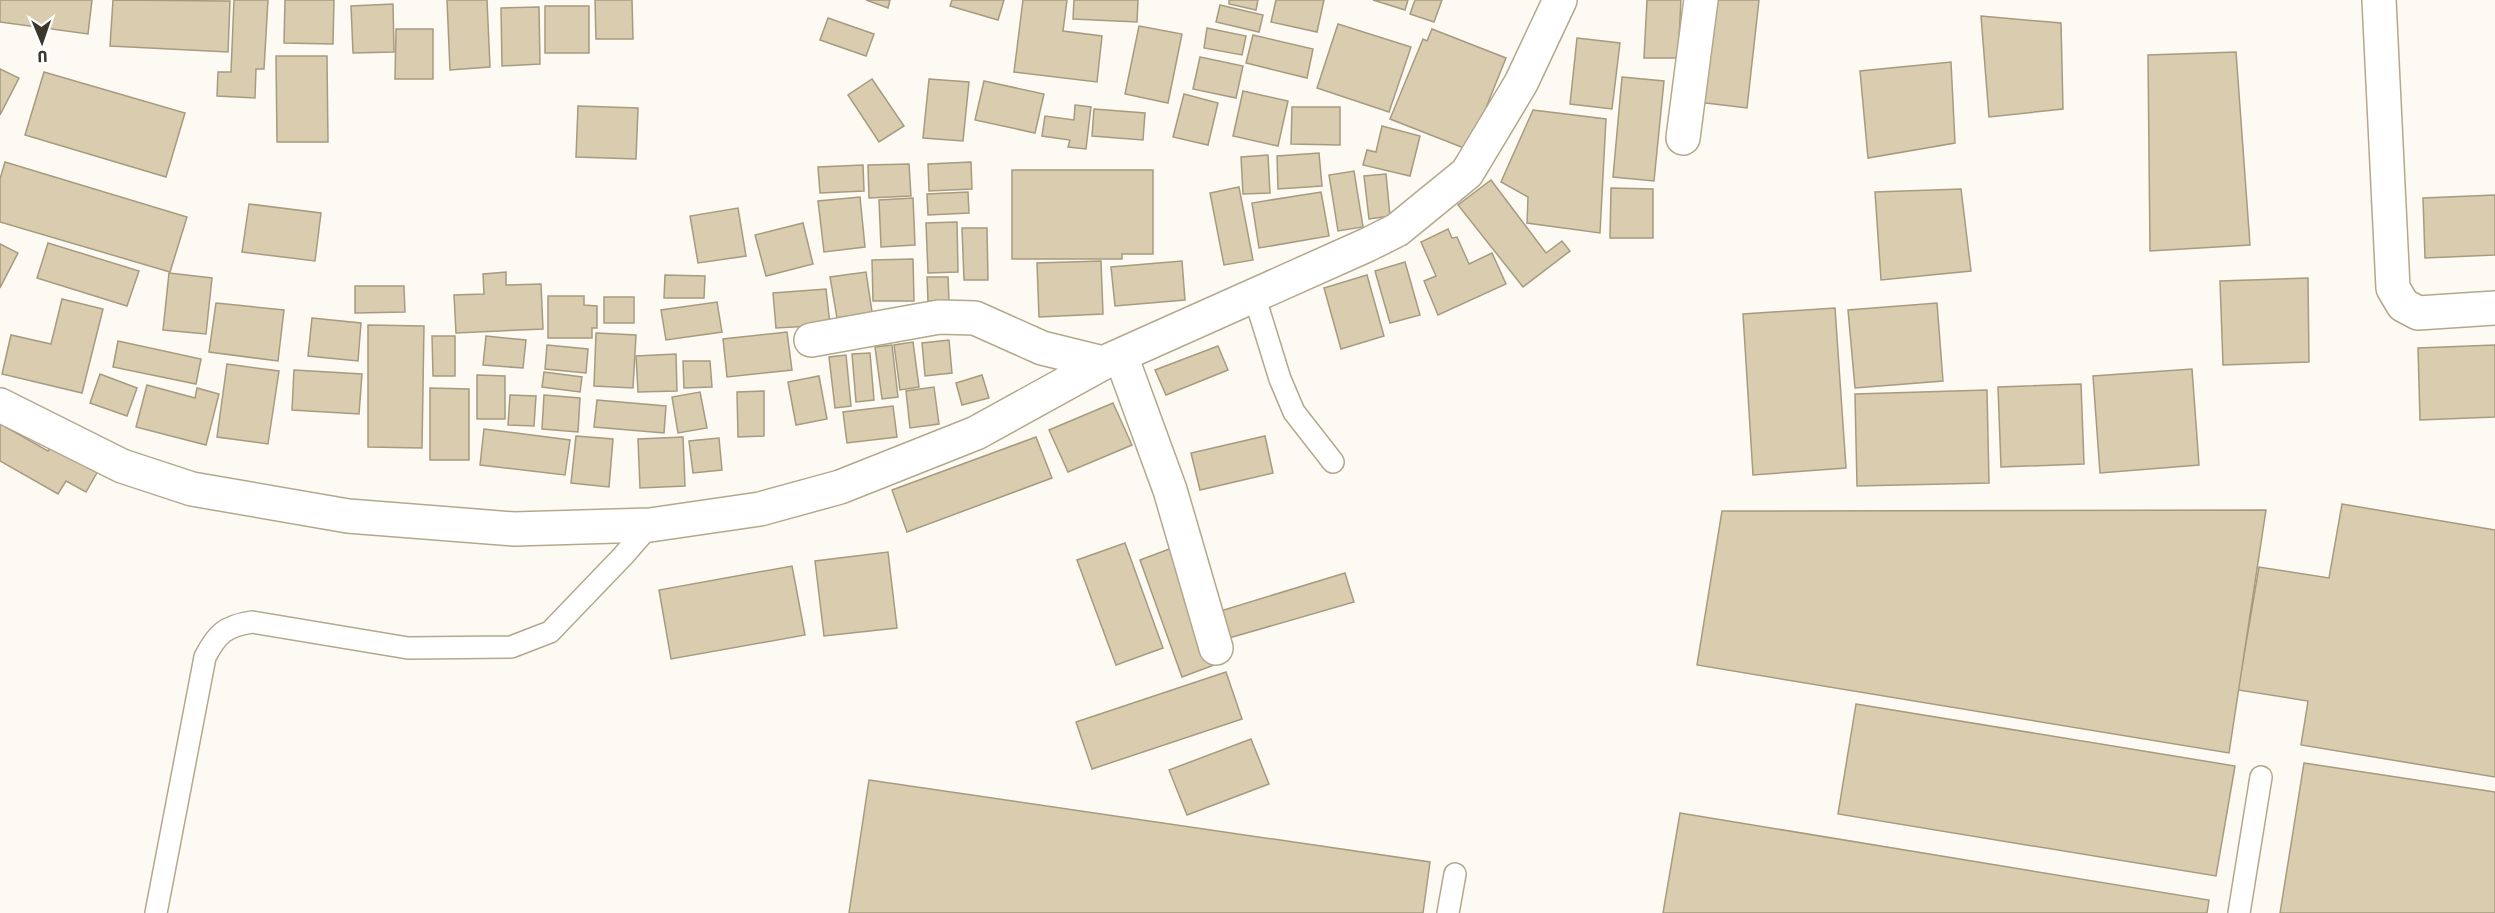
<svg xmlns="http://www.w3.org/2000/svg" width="2495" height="913" viewBox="0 0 2495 913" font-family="'Asap Condensed',sans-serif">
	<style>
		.building { fill: #d9ccaf; stroke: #a79b7f; stroke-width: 1.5 }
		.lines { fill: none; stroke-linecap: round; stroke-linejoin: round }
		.lane-casing { stroke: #b4a88c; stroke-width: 24 }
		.street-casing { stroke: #b4a88c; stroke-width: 36 }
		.lane { stroke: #fff; stroke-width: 21 }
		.street { stroke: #fff; stroke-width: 33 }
	</style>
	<rect width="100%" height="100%" fill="#fdfaf4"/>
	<g class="building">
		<path d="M0,0H92L88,34L0,22Z"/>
		<path d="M113,0L230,1L228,52L110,46Z"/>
		<path d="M268,0L264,69H256L255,98L217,96L218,72H231L234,0Z"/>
		<path d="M285,0H334L333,44L284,43Z"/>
		<path d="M447,0H487L490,67L450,70Z"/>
		<path d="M595,0H632L633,39H596Z"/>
		<path d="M866,0H890L888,8Z"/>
		<path d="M952,0H1004L998,20L950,6Z"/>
		<path d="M1023,0H1067L1063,31L1102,36L1097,82L1014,72Z"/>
		<path d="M1074,0H1138L1137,22L1073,19Z"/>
		<path d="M1229,0H1258L1256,10L1229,4Z"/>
		<path d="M1276,0H1324L1317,32L1271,22Z"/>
		<path d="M1373,0H1408L1405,10Z"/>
		<path d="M1415,0H1442L1434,22L1410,14Z"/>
		<path d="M1647,0H1681L1678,58H1644Z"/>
		<path d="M1710,0H1759L1747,108L1698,102Z"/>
		<path d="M393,4L394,52L353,53L351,6Z"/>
		<path d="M1220,5L1263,15L1259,32L1216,22Z"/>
		<rect x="545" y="6" width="44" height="47"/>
		<path d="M539,7L540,64L502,66L501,8Z"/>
		<path d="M1981,16L2061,23L2063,109L1989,117Z"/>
		<path d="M828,18L874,34L866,56L820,40Z"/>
		<path d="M1338,24L1411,47L1389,112L1317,88Z"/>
		<path d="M1139,26L1182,34L1168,103L1125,94Z"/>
		<path d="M1207,28L1246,36L1242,55L1204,48Z"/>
		<path d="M396,29H433V79H395Z"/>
		<path d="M1432,29L1506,58L1469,150L1390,119L1423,39L1427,41Z"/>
		<path d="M1253,35L1313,49L1307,78L1246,63Z"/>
		<path d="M1577,38L1620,43L1612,109L1570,104Z"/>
		<path d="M2236,52L2250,245L2150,251L2148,55Z"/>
		<path d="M276,56H327L328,142H277Z"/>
		<path d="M1200,57L1243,66L1236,98L1193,89Z"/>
		<path d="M1951,62L1955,143L1868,158L1860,71Z"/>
		<path d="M0,69L19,78L0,115Z"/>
		<path d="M44,72L185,113L166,177L25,135Z"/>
		<path d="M1622,77L1664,81L1654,181L1613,177Z"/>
		<path d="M872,79L904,126L879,142L848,95Z"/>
		<path d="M929,79L969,82L963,141L923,138Z"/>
		<path d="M984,81L1044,94L1035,133L975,120Z"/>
		<path d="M1243,91L1288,101L1278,146L1233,136Z"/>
		<path d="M1184,94L1218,103L1208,145L1173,137Z"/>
		<path d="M1075,105L1091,107L1086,149L1068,147L1070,140L1042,136L1045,116L1074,120Z"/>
		<path d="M578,106L638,108L636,159L576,157Z"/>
		<path d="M1292,107H1340V145L1291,144Z"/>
		<path d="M1094,109L1145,113L1143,140L1092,136Z"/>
		<path d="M1533,110L1606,119L1600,233L1527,223L1528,197L1501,182Z"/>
		<path d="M1382,126L1420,136L1410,176L1363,165L1367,150L1376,152Z"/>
		<path d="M1319,153L1322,186L1278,189L1277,156Z"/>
		<path d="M1268,155L1270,193L1243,194L1241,157Z"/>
		<path d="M5,162L187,217L170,272L0,222V179Z"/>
		<path d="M971,162L972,189L929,191L928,164Z"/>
		<path d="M909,164L911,196L869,198L868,165Z"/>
		<path d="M863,165L864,191L820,193L818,167Z"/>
		<path d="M1012,170H1153V254H1122V259H1012Z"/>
		<path d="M1354,171L1363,227L1338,231L1329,175Z"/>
		<path d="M1386,174L1390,216L1369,219L1364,176Z"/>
		<path d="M1491,180L1546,253L1562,241L1570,251L1523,287L1458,205Z"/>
		<path d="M1239,187L1253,260L1224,265L1210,193Z"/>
		<path d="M1611,188L1653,189V238H1610Z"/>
		<path d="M1961,189L1971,271L1881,280L1875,192Z"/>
		<path d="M968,192L969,213L928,215L927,194Z"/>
		<path d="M1321,192L1329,236L1259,248L1252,203Z"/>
		<path d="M2495,195V255L2425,258L2423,198Z"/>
		<path d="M860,197L865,247L824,252L818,201Z"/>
		<path d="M913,198L915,245L881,247L879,200Z"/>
		<path d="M249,204L321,213L315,261L242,252Z"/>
		<path d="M738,208L746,256L698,263L690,216Z"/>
		<path d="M957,222L958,272L928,273L926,223Z"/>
		<path d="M803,223L813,264L766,276L755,235Z"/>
		<path d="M962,228H987L988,280H964Z"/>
		<path d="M1448,229L1452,238L1457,237L1469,264L1492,253L1506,284L1438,315L1424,281L1436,276L1421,242Z"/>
		<path d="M48,243L139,271L127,306L37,278Z"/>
		<path d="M0,244L18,253L0,288Z"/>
		<path d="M913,259L914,301H873L872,260Z"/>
		<path d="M1101,261L1103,314L1039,317L1037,263Z"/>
		<path d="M1182,261L1185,300L1115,306L1111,267Z"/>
		<path d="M1405,262L1420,315L1390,323L1375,271Z"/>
		<path d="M506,272V285L541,284L543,329L456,333L454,295L484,294L483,274Z"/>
		<path d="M866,272L872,312L837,318L830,277Z"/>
		<path d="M169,273L212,278L206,334L163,330Z"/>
		<path d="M665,275L705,276L704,298H664Z"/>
		<path d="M1367,275L1384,336L1341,349L1324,288Z"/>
		<path d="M927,277H948L949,301H928Z"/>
		<path d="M2308,278L2309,362L2223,365L2220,281Z"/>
		<path d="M355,286H404L405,312L355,313Z"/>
		<path d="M826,289L830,325L776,328L773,293Z"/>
		<path d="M548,296H584V305L597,306V328H592V338H548Z"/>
		<rect x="604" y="297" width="30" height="26"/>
		<path d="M62,299L103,309L82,393L2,374L11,335L51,344Z"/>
		<path d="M717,302L722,332L666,340L661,310Z"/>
		<path d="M216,303L284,310L278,361L209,352Z"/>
		<path d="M1937,303L1943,381L1855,388L1848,310Z"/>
		<path d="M1835,308L1846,468L1753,475L1743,314Z"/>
		<path d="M312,318L361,323L358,361L308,356Z"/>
		<path d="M368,325L424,326L422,448L368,447Z"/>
		<path d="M787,332L792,370L727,377L723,339Z"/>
		<path d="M596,333L636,335L633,388L594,386Z"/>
		<path d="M432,336H455V376H433Z"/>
		<path d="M486,336L526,340L523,368L483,365Z"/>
		<path d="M949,340L952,373L925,376L922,343Z"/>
		<path d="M118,341L201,359L196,384L113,367Z"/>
		<path d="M913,342L919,387L900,390L894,345Z"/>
		<path d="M547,345L588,349L586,373L545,369Z"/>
		<path d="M892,345L898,397L882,399L875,347Z"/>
		<path d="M2495,345V417L2420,420L2418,348Z"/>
		<path d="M1218,346L1228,370L1166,395L1155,370Z"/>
		<path d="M870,353L874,400L856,402L852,354Z"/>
		<path d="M676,354L677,391L638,392L636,356Z"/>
		<path d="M846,355L851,406L835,408L829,357Z"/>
		<path d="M683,361H710L712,387L684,388Z"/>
		<path d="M227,364L279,371L268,444L217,437Z"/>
		<path d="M2192,369L2199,465L2100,473L2093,376Z"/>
		<path d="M294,370L362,374L359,414L292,410Z"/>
		<path d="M544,372L582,377L580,392L542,387Z"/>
		<path d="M100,374L137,388L127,416L90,403Z"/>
		<path d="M477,375L505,376V419H477Z"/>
		<path d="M982,375L989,398L962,405L956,383Z"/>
		<path d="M819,376L827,419L796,425L788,382Z"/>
		<path d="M2081,384L2084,464L2001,467L1998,387Z"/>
		<path d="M147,385L195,398L197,388L219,394L206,445L136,427Z"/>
		<path d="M934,387L939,424L910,428L906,391Z"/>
		<path d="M430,388L469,389V460H430Z"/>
		<path d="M1987,390L1989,483L1857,486L1855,394Z"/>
		<path d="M764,391V436L738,437L737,392Z"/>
		<path d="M700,392L707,428L678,433L672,397Z"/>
		<path d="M510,395L536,396L534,426L508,425Z"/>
		<path d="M544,395L580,398L578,432L542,429Z"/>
		<path d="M597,400L666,406L664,433L594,427Z"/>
		<path d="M1113,403L1132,445L1068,472L1049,430Z"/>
		<path d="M893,406L897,437L847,443L843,412Z"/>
		<path d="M0,424L48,451L55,440L98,471L86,492L66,481L58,494L0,461Z"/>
		<path d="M484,429L570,440L565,475L480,465Z"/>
		<path d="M576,436L613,439L609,487L571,483Z"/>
		<path d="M1265,436L1273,473L1200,490L1191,453Z"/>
		<path d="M683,437L685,486L640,488L638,439Z"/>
		<path d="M1036,437L1052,478L907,532L892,490Z"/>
		<path d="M719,438L722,470L693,473L689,441Z"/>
		<path d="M2342,504L2495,530V777L2301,745L2308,701L2238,690L2259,567L2329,578Z"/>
		<path d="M2266,510L2229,753L1697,665L1722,511Z"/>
		<path d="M1125,543L1163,648L1116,665L1077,560Z"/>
		<path d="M1172,548L1214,665L1182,677L1140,560Z"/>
		<path d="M888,552L897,628L824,636L815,561Z"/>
		<path d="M792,566L805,635L671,659L659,590Z"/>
		<path d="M1345,573L1354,602L1222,640L1214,613Z"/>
		<path d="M1226,672L1242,719L1092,769L1076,722Z"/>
		<path d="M1856,704L2235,766L2216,876L1838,814Z"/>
		<path d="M1251,739L1269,784L1187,815L1169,770Z"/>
		<path d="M2304,763L2495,792V913H2280Z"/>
		<path d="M869,780L1430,862L1423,913H849Z"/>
		<path d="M1680,813L2209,900L2207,913H1663Z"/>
	</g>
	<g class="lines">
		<defs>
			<g id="lane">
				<path d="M1254,295L1280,379L1294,412L1333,462"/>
				<path d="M156,913L205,657C217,634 225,626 252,622L408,648L511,647L550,632L623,556L650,525"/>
				<path d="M1448,913L1455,874"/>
				<path d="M2239,913L2261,777"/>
			</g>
			<g id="street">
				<path d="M2379,0L2393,288L2403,305L2418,313L2495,308"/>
				<path d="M1683,138L1701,0"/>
				<path d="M811,340L939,317L975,318L1042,348L1103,363"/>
				<path d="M1121,356L1170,490L1216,648"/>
				<path d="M0,405L122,466L192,489L348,516L514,529L650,525L760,509L840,487L976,433L1103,363L1367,245L1397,230L1467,173L1521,83L1560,0"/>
			</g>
		</defs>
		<use href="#lane" class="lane-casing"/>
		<use href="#street" class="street-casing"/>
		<use href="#lane" class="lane"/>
		<use href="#street" class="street"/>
	</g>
	<g transform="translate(42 42) rotate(178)" stroke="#ffffff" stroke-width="4.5" paint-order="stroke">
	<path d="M0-4.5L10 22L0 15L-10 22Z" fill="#3c372b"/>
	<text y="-9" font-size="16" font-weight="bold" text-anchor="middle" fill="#3c372b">U</text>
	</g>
</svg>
